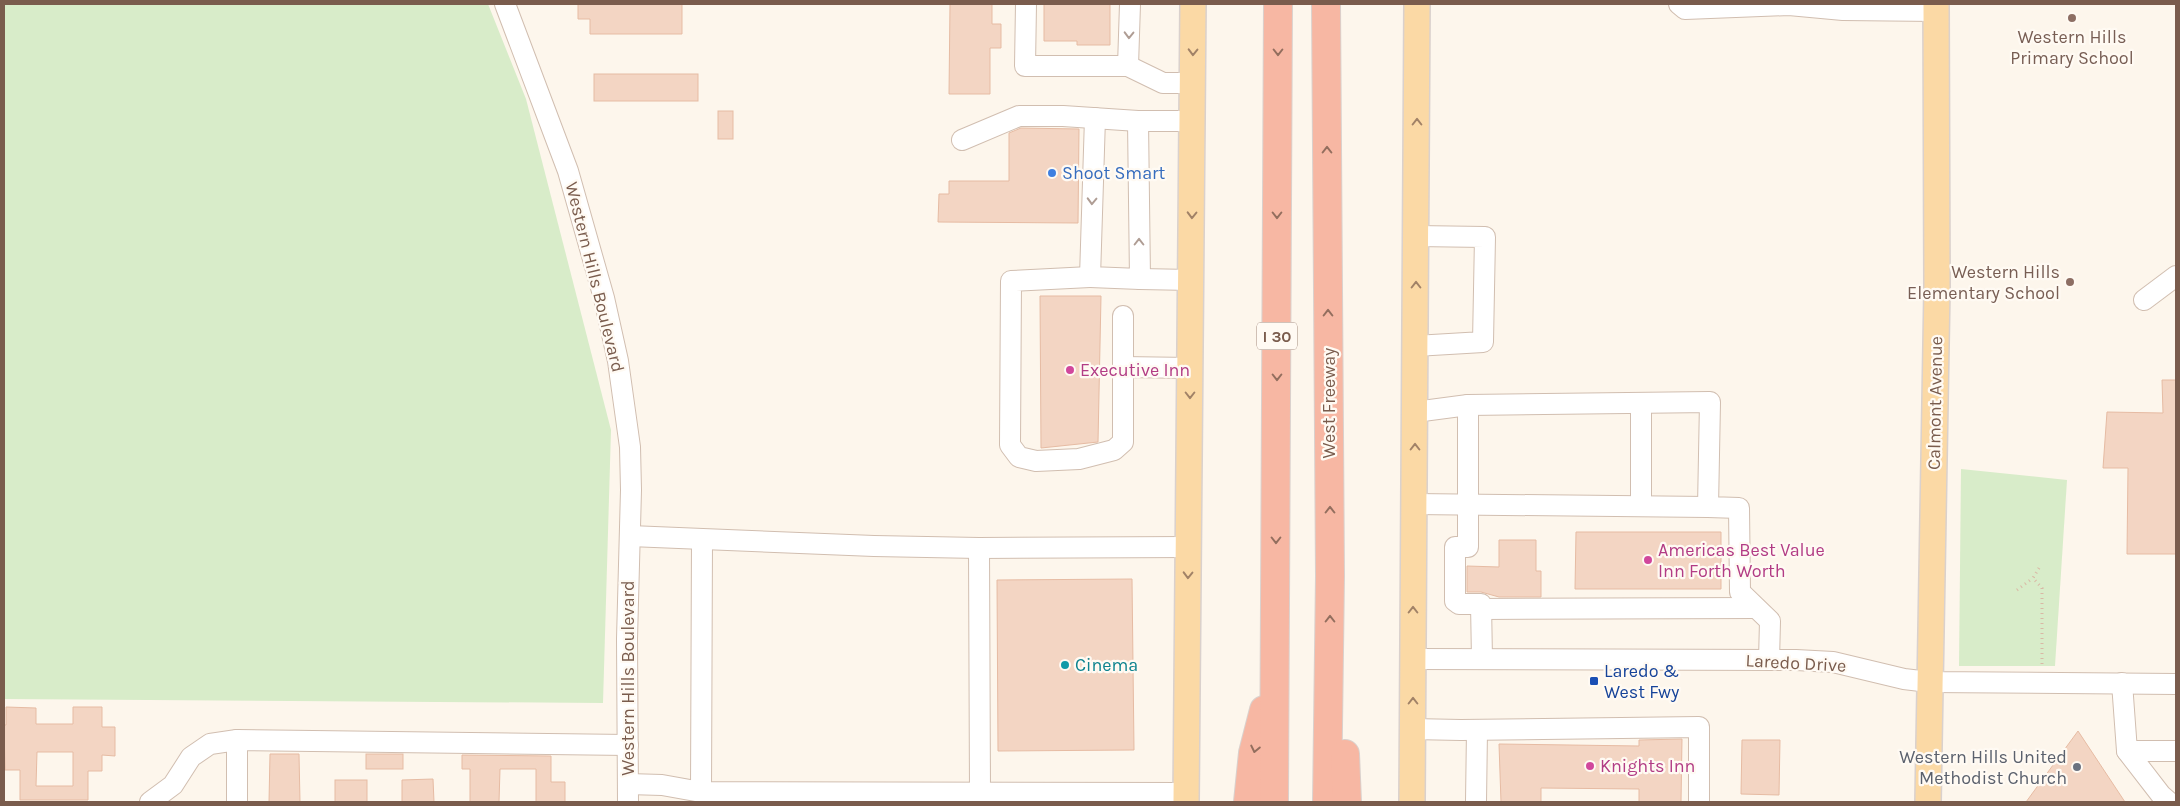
<svg xmlns="http://www.w3.org/2000/svg" width="2180" height="806" viewBox="0 0 2180 806" font-family="Karla,sans-serif">
	<style>
		.green { fill: #d8ecc9 }
		.building { fill: #f3d5c3; stroke: #e6bba3; fill-rule: evenodd }
		.lines { fill: none; stroke-linecap: round; stroke-linejoin: round }
		.minor-casing { stroke: #d1beb0; stroke-width: 22 }
		.major-casing { stroke: #dad1cd; stroke-width: 28 }
		.highway-casing { stroke: #dad1cd; stroke-width: 30 }
		.path { stroke: #d9b8a5; stroke-width: 3; stroke-dasharray: 1 4; stroke-linecap: butt }
		.minor { stroke: #fff; stroke-width: 20 }
		.major { stroke: #fbd9a5; stroke-width: 25 }
		.highway { stroke: #f7b7a3; stroke-width: 28 }
		.oneway { stroke: #af9d94 }
		.oneway2 { stroke: #a18267 }
		.oneway3 { stroke: #936e5e }
		.education-dot { fill: #8d6e63; stroke: #fffaf3; stroke-width: 2 }
		.shop-dot { fill: #3f7fe0; stroke: #fffaf3; stroke-width: 2 }
		.hotel-dot { fill: #d1479c; stroke: #fffaf3; stroke-width: 2 }
		.culture-dot { fill: #0f9aa8; stroke: #fffaf3; stroke-width: 2 }
		.transit-dot { fill: #1a4fb4; stroke: #fffaf3; stroke-width: 2 }
		.worship-dot { fill: #6b7280; stroke: #fffaf3; stroke-width: 2 }
		.labels { text-anchor: middle; stroke-width: 4.5; stroke-linejoin: round; paint-order: stroke }
		.shield { fill: #fffaf3; stroke: #a28b7f; stroke-width: 1 }
		.shield-label { font-size: 16px; font-weight: bold; fill: #7a5c4d }
		.education-label { font-size: 18px; fill: #785e54; stroke: #fffaf3 }
		.shop-label { font-size: 18px; fill: #366cbe; stroke: #fffaf3; text-anchor: start }
		.street-label { font-size: 18px; fill: #7a5c4d; stroke: #fffaf3 }
		.hotel-label { font-size: 18px; fill: #b23c85; stroke: #fffaf3; text-anchor: start }
		.culture-label { font-size: 18px; fill: #0d838f; stroke: #fffaf3; text-anchor: start }
		.transit-label { font-size: 18px; fill: #164399; stroke: #fffaf3; text-anchor: start }
		.worship-label { font-size: 18px; fill: #5b616d; stroke: #fffaf3; text-anchor: end }
	</style>
	<rect width="100%" height="100%" fill="#fdf6ec"/>
	<g class="green">
		<path d="M4,4H488L526,99L611,430L603,703L4,699Z"/>
		<path d="M1961,469L2067,480L2055,666H1959Z"/>
	</g>
	<g class="building">
		<path d="M578,4H682V34H590V19H578Z"/>
		<path d="M950,4H992V24H1001V48H990V94H949Z"/>
		<path d="M1044,4H1110V45H1077V41H1044Z"/>
		<rect x="594" y="74" width="104" height="27"/>
		<rect x="718" y="111" width="15" height="28"/>
		<path d="M1021,128L1079,129L1078,223L938,222L939,194H949V181H1009V133Z"/>
		<path d="M1040,296H1101L1098,442L1041,448Z"/>
		<path d="M2162,380H2176V554H2127L2128,468H2103L2107,412L2163,413Z"/>
		<path d="M1576,532H1721V589H1575Z"/>
		<path d="M1499,540H1536V571H1541V597H1499L1481,592H1467V566L1499,567Z"/>
		<path d="M1132,579L1134,750L998,751L997,580Z"/>
		<path d="M6,707L36,708V724H73V707H102V727H115V756L102,755V771H88V800H20V770H5L4,725H6ZM37,752H73V786H36Z"/>
		<path d="M2078,731L2125,802H2026Z"/>
		<path d="M1682,739L1681,802H1639V789L1541,788V802H1501L1499,744L1639,746V740Z"/>
		<path d="M1742,740H1780L1779,795L1741,794Z"/>
		<path d="M270,754H299L300,802H269Z"/>
		<rect x="366" y="754" width="37" height="15"/>
		<path d="M462,755L551,756V782H565V802H536V769H500L499,802H470V769H462Z"/>
		<path d="M433,779L434,802H402V780Z"/>
		<rect x="335" y="780" width="32" height="22"/>
	</g>
	<g class="lines">
		<defs>
			<g id="minor">
				<path d="M505,4L568,171L604,298L618,361L630,447L631,490L627,639L628,802"/>
				<path d="M1026,4L1025,66H1128L1163,83H1193"/>
				<path d="M1679,4L1685,9L1789,5L1843,10L1936,11"/>
				<path d="M1128,66L1130,4"/>
				<path d="M1095,118L1090,277L1140,279L1138,121"/>
				<path d="M962,140L1019,116H1063L1138,121H1192"/>
				<path d="M1090,277L1011,281L1010,445L1019,457L1036,461L1079,459L1114,450L1123,442V367L1190,368"/>
				<path d="M1140,279L1191,280"/>
				<path d="M2144,300L2176,276"/>
				<path d="M1415,346L1483,342L1485,237L1416,236"/>
				<path d="M1123,367V316"/>
				<path d="M1641,403V506"/>
				<path d="M1468,405V547H1455V601L1459,604H1481L1482,659"/>
				<path d="M1415,412L1468,405L1710,402L1708,507L1739,508L1740,592L1770,621L1769,660"/>
				<path d="M1414,504L1708,507"/>
				<path d="M630,536L874,546L979,548L1189,547"/>
				<path d="M979,548L980,792"/>
				<path d="M1481,609L1755,608"/>
				<path d="M1413,659L1796,660L1833,662L1904,679L1929,682L2176,684"/>
				<path d="M2122,683L2127,751L2161,795L2169,802"/>
				<path d="M1412,729L1461,730L1699,727V802"/>
				<path d="M2127,751H2176"/>
				<path d="M628,784L662,785L701,792L1186,793"/>
				<path d="M701,792L702,540"/>
				<path d="M150,802L173,785L191,757L210,744L237,740"/>
				<path d="M237,802V740L628,745"/>
				<path d="M1476,802L1477,730"/>
			</g>
			<g id="major">
				<path d="M1186,802L1193,4"/>
				<path d="M1412,802L1417,4"/>
				<path d="M1928,802L1937,288L1936,4"/>
			</g>
			<g id="highway">
				<path d="M1326,4L1330,576L1327,802"/>
				<path d="M1345,754L1347,802"/>
				<path d="M1248,802L1253,753L1264,710"/>
				<path d="M1274,802L1278,4"/>
			</g>
		</defs>
		<use href="#minor" class="minor-casing"/>
		<use href="#major" class="major-casing"/>
		<use href="#highway" class="highway-casing"/>
		<g class="path">
			<path d="M2039,568L2033,578L2042,588V665"/>
			<path d="M2017,590L2033,578"/>
		</g>
		<use href="#minor" class="minor"/>
		<use href="#major" class="major"/>
		<use href="#highway" class="highway"/>
	</g>
	<defs><path id="oneway-chevron" d="M-2-3.5L2.5 0L-2 3.5" fill="none" stroke-width="1.6" stroke-linecap="round" stroke-linejoin="round" transform="scale(1.25)"/></defs>
	<g class="oneway">
		<use href="#oneway-chevron" transform="translate(1129 35) rotate(91)"/>
		<use href="#oneway-chevron" transform="translate(1092 201) rotate(92)"/>
		<use href="#oneway-chevron" transform="translate(1139 242) rotate(-90)"/>
	</g>
	<g class="oneway2">
		<use href="#oneway-chevron" transform="translate(1193 52) rotate(91)"/>
		<use href="#oneway-chevron" transform="translate(1417 122) rotate(-90)"/>
		<use href="#oneway-chevron" transform="translate(1192 215) rotate(91)"/>
		<use href="#oneway-chevron" transform="translate(1416 285) rotate(-90)"/>
		<use href="#oneway-chevron" transform="translate(1190 395) rotate(90)"/>
		<use href="#oneway-chevron" transform="translate(1415 447) rotate(-90)"/>
		<use href="#oneway-chevron" transform="translate(1188 575) rotate(91)"/>
		<use href="#oneway-chevron" transform="translate(1413 610) rotate(-90)"/>
		<use href="#oneway-chevron" transform="translate(1413 701) rotate(-90)"/>
	</g>
	<g class="oneway3">
		<use href="#oneway-chevron" transform="translate(1278 52) rotate(90)"/>
		<use href="#oneway-chevron" transform="translate(1327 150) rotate(-90)"/>
		<use href="#oneway-chevron" transform="translate(1277 215) rotate(90)"/>
		<use href="#oneway-chevron" transform="translate(1328 313) rotate(-90)"/>
		<use href="#oneway-chevron" transform="translate(1277 377) rotate(90)"/>
		<use href="#oneway-chevron" transform="translate(1330 510) rotate(-90)"/>
		<use href="#oneway-chevron" transform="translate(1276 540) rotate(90)"/>
		<use href="#oneway-chevron" transform="translate(1330 619) rotate(-90)"/>
		<use href="#oneway-chevron" transform="translate(1255 749) rotate(102)"/>
	</g>
	<g class="education-dot">
		<circle cx="2072" cy="18" r="5"/>
		<circle cx="2070" cy="282" r="5"/>
	</g>
	<circle class="shop-dot" cx="1052" cy="173" r="5"/>
	<g class="hotel-dot">
		<circle cx="1070" cy="370" r="5"/>
		<circle cx="1648" cy="560" r="5"/>
		<circle cx="1590" cy="766" r="5"/>
	</g>
	<circle class="culture-dot" cx="1065" cy="665" r="5"/>
	<rect class="transit-dot" x="1589" y="676" width="10" height="10" rx="2.5"/>
	<circle class="worship-dot" cx="2077" cy="767" r="5"/>
	<g class="labels">
		<rect class="shield" x="1257" y="322.5" width="40" height="27" rx="4"/>
		<g class="shield-label">
			<text x="1277" y="342">I 30</text>
		</g>
		<g class="education-label">
			<text x="2072" y="43">Western Hills<tspan x="2072" dy="21">Primary School</tspan></text>
			<text x="2060" y="278" text-anchor="end">Western Hills<tspan x="2060" dy="21">Elementary School</tspan></text>
		</g>
		<g class="shop-label">
			<text x="1062" y="179">Shoot Smart</text>
		</g>
		<g class="street-label">
			<text transform="translate(595 277) rotate(76)" y="6">Western Hills Boulevard</text>
			<text transform="translate(1329 403) rotate(-90)" y="6">West Freeway</text>
			<text transform="translate(1935 403) rotate(-89)" y="6">Calmont Avenue</text>
			<text transform="translate(1796 663) rotate(3)" y="6">Laredo Drive</text>
			<text transform="translate(628 678) rotate(-90)" y="6">Western Hills Boulevard</text>
		</g>
		<g class="hotel-label">
			<text x="1080" y="376">Executive Inn</text>
			<text x="1658" y="556">Americas Best Value<tspan x="1658" dy="21">Inn Forth Worth</tspan></text>
			<text x="1600" y="772">Knights Inn</text>
		</g>
		<g class="culture-label">
			<text x="1075" y="671">Cinema</text>
		</g>
		<g class="transit-label">
			<text x="1604" y="677">Laredo &amp;<tspan x="1604" dy="21">West Fwy</tspan></text>
		</g>
		<g class="worship-label">
			<text x="2067" y="763">Western Hills United<tspan x="2067" dy="21">Methodist Church</tspan></text>
		</g>
	</g>
	<rect width="2180" height="806" fill="none" stroke="#7a5c4d" stroke-width="10"/>
</svg>
